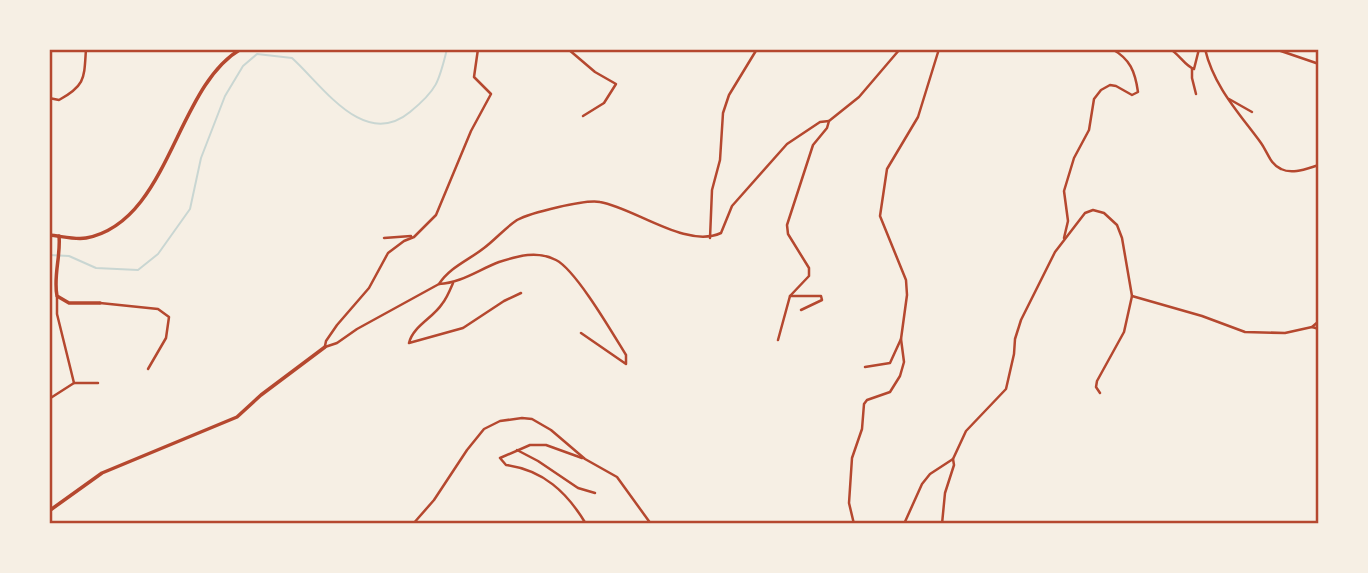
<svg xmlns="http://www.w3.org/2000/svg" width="1368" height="573" viewBox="0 0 1368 573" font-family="Figtree,sans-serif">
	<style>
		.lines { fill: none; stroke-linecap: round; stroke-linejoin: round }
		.stream { stroke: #c9d6d2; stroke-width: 2 }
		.minor { stroke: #b5482f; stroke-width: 2.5 }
		.tertiary { stroke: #b5482f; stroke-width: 3.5 }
		.secondary { stroke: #b5482f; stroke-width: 3.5 }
		.neatline { fill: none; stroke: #b5482f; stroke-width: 2.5 }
	</style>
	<rect width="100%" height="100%" fill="#f6efe4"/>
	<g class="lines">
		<path class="stream" d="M49,255L69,256L96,268L138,270L158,254L190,209L201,158L225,96L243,66L257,54L292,58C323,86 364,150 410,112C437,90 439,82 447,49"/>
		<g class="minor">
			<path d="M568,49L595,72L616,84L604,103L583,116"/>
			<path d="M1170,49C1179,54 1185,66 1194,69L1199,49"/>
			<path d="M1205,49C1214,87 1239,113 1261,143C1268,153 1270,164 1281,169C1293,175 1308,168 1319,165"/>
			<path d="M1275,49L1319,64"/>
			<path d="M1192,69V78L1196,94"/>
			<path d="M49,98L59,100C86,85 84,78 86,49"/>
			<path d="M1229,99L1252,112"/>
			<path d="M384,238L411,236"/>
			<path d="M710,238L712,190L720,160L723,113L729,95L757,49"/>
			<path d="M1064,238L1068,221L1064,191L1074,158L1089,130L1094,99L1101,90L1110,85L1116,86L1132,95L1138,92C1135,71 1130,59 1112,49"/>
			<path d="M453,283C450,290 447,298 442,304C433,318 413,326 409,343L463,328L504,301L521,293"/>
			<path d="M439,284C450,267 469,260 484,248C496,239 505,228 517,220C530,213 585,199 600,202C635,208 686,249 721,233L732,206L787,144L820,122L829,121"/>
			<path d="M57,296V314L74,383"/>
			<path d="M790,296H821L822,300L801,310"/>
			<path d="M1132,296L1202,316L1245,332L1285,333L1312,327L1319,321"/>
			<path d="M100,303L158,309L169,317L166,338L148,369"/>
			<path d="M1312,327L1319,329"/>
			<path d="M778,340L790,296L809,276V268L788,234L787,225L813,145L827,128L829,121L859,97L900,49"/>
			<path d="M325,346L326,341L337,325L369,288L388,253L404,241L414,237L436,215L471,131L491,94L474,77L478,49"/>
			<path d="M325,347L337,343L357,329L439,284C461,283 478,270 499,262C518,256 537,250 556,260C576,270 613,334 626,355V364L581,333"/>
			<path d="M865,367L890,363L901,339"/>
			<path d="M49,399L74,383H98"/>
			<path d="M517,450L538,461L578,488L595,493"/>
			<path d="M582,458L546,445H530L500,458L506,465C543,470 567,492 586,524"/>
			<path d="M413,524L434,500L467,450L484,429L500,421L522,418L532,419L551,430L585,459L617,477L651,524"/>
			<path d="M854,524L849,503L852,458L862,429L864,404L867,400L890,392L900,376L904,362L901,339L907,295L906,280L880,216L887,169L918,117L939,49"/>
			<path d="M904,524L922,484L930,474L953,459L966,431L1006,389L1014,354L1015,339L1021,320L1055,252L1085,213L1093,210L1104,213L1117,225L1122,238L1132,296L1124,332L1097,381L1096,387L1100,393"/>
			<path d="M942,524L945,493L954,465L953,459"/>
			<path d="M1237,524H1243"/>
		</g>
		<g class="tertiary">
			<path d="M59,236C61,256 53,276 57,296L69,303H100"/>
			<path d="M49,511L102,473L237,417L261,395L325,347"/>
		</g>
		<path class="secondary" d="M49,235C61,236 75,240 86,238C170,222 175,87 241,49"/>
	</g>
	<rect width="1368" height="573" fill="none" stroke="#f6efe4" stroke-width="102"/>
	<rect x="51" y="51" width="1266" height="471" class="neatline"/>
</svg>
